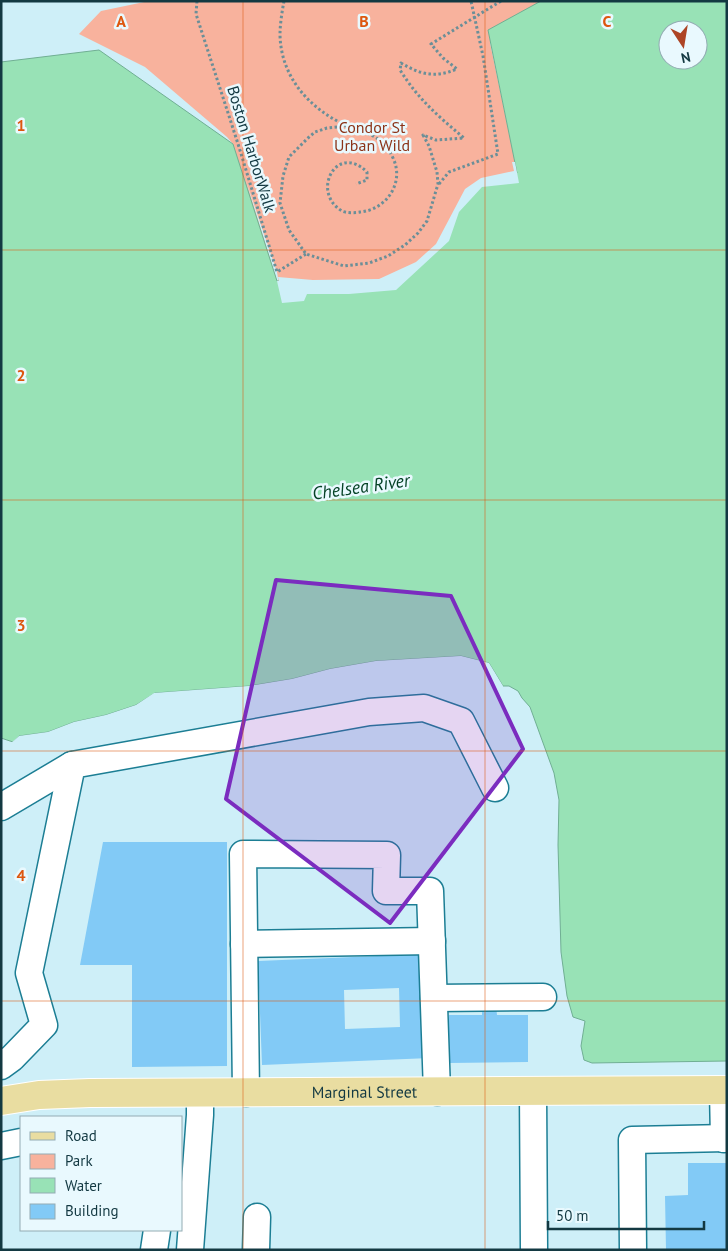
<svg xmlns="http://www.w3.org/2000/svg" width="728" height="1251" viewBox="0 0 728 1251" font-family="'PT Sans',sans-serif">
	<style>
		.green { fill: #f8b29d }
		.water { fill: #98e2b6; stroke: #70af93; fill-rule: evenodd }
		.pier { fill: #ceeff8 }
		.building { fill: #82caf6; fill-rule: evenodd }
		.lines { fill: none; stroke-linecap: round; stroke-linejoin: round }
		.minor-casing { stroke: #1c7e94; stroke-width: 29 }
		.major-casing { stroke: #fff; stroke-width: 30 }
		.path { stroke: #6b8f98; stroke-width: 3; stroke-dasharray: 2.5 2.5; stroke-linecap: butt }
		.minor { stroke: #fff; stroke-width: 26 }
		.major { stroke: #e9dda1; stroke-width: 28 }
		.marked { fill: #7b2cbf; fill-opacity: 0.2; stroke: #7b2cbf; stroke-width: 4; stroke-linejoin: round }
		.grid { fill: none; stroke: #dd570f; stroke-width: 1; stroke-opacity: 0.55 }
		.labels { text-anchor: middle; stroke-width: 5; stroke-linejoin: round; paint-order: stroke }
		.park-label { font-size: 16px; fill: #8c3419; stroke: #e9f9fe }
		.street-label { font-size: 16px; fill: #133942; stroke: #e9f9fe }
		.water-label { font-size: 18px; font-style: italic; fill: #054226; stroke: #e9f9fe }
		.grid-label { font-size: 16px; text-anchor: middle; font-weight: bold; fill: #dd570f; stroke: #e9f9fe; stroke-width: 5; stroke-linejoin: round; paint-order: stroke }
	</style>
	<rect width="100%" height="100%" fill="#ceeff8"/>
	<path class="green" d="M149,1H691L490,43L537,265L282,303L277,272L245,178L277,281L1,84L233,144L227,137L145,67L79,34L101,11Z"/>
	<path class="water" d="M541,1H727V1061L592,1063L584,1060L581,1046L585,1021L573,1017L567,996L561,952L558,845L559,800L554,773L530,707L522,698L518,691L509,686H503L489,663L461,656L376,661L330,669L292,679L249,686L155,693L136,705L106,715L74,722L48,732L19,736L13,742L1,738V62L99,50L233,144L277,281L313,283L380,281L418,264L438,245L467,191L517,173L488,30ZM668,30H698V60H668Z"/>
	<g class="pier">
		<path d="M512,162H515L519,183L482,187L459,212L449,241L396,290L349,294H307L304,301L282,303L277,281H279L278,277L313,280L379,279L416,262L436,244L465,189L481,178L514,171Z"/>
		<path d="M461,656L489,663L503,686H500L487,666L461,659L376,663L330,671L293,682L249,689L155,695L137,707L107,717L75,724L49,734L20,739L14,744H10L19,736L48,732L74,722L106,715L136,705L154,693L249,686L292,679L330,669L376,661Z"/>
	</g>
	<g class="building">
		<path d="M103,842H227V1066L132,1067V965H80Z"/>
		<path d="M425,954L430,1058L262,1065L258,961ZM399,988L400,1027L345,1029L344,990Z"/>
		<path d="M482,1006H496L497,1015H528V1062L449,1063V1015H482Z"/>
		<path d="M688,1163H727V1250H666L665,1196L688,1195Z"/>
	</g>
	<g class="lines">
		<defs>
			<g id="minor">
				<path d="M1,807L72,765"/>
				<path d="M244,944L432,941"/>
				<path d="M434,998L543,997"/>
				<path d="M1,1066L12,1058L44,1025L29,973L72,765L369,712L424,708L461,721L495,788"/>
				<path d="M723,1090L724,1139"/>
				<path d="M533,1091L534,1250"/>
				<path d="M246,1093L243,854L387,855L386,891H430L437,1092"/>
				<path d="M1,1146L21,1142"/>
				<path d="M154,1250L157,1230"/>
				<path d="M190,1250L200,1115V1093"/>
				<path d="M256,1250L257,1217"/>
				<path d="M633,1250L632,1140L727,1138"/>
			</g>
			<g id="major">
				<path id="s1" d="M1,1101L39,1095L90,1093L727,1090"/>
			</g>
		</defs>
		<use href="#minor" class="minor-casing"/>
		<use href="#major" class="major-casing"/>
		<g class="path">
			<path d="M197,1L196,14L239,147L277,272L306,254"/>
			<path d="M284,1C282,12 280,24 280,35C281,77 309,108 345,125C366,134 382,134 393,158C405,183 386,210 360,212C355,213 346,213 342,211C310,192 337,142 367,172V180L356,184"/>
			<path d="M347,126L327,128L315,132L308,138L289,157L283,176L280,203L289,230L306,254L344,266L369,263L388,256L405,245L418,233L427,221L438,184L437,172L429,146L423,135L436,140L464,138C437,115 419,100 400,70L401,63C421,75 436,78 457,69L443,58L431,44L501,1"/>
			<path d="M439,184L449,172L498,154L483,56L471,1"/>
		</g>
		<use href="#minor" class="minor"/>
		<use href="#major" class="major"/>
	</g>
	<path class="marked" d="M276,580L451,596L523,749L390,923L226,799Z"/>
	<path class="grid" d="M243,1V1250M485,1V1250M1,250H727M1,500H727M1,751H727M1,1001H727"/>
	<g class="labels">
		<g class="park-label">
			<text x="372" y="133">Condor St<tspan x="372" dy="18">Urban Wild</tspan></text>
		</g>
		<g class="street-label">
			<text transform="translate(252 149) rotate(73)" y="6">Boston HarborWalk</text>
			<text dy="6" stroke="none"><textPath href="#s1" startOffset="364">Marginal Street</textPath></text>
		</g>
		<g class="water-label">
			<text transform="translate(361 487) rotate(-8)" y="6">Chelsea River</text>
		</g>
	</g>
	<g class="grid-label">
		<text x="121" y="27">A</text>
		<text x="364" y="27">B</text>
		<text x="607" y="27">C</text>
		<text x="21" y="131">1</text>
		<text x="21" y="381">2</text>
		<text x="21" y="631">3</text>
		<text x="21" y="881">4</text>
	</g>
	<rect width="728" height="1251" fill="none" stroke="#133942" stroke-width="5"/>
	<rect x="20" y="1116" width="162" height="115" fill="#e9f9fe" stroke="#93acb3"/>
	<rect x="30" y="1132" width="25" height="8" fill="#e9dda1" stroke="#93acb3"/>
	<text x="65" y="1141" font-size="15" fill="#133942">Road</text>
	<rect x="30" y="1154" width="25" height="15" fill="#f8b29d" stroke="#93acb3"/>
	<text x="65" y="1166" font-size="15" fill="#133942">Park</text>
	<rect x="30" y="1178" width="25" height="15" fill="#98e2b6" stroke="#93acb3"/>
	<text x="65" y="1191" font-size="15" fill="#133942">Water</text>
	<rect x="30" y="1204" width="25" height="15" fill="#82caf6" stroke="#93acb3"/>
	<text x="65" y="1216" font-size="15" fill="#133942">Building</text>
	<g transform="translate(683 45) rotate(168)"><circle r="24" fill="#e9f9fe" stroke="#93acb3"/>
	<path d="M0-4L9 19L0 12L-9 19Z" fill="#ad4525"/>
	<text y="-8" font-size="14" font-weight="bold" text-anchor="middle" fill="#133942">N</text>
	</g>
	<path d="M548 1221v8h156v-8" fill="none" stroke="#133942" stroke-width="2.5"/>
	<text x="556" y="1221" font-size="15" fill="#133942" stroke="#e9f9fe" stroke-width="4" paint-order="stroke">50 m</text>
</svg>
